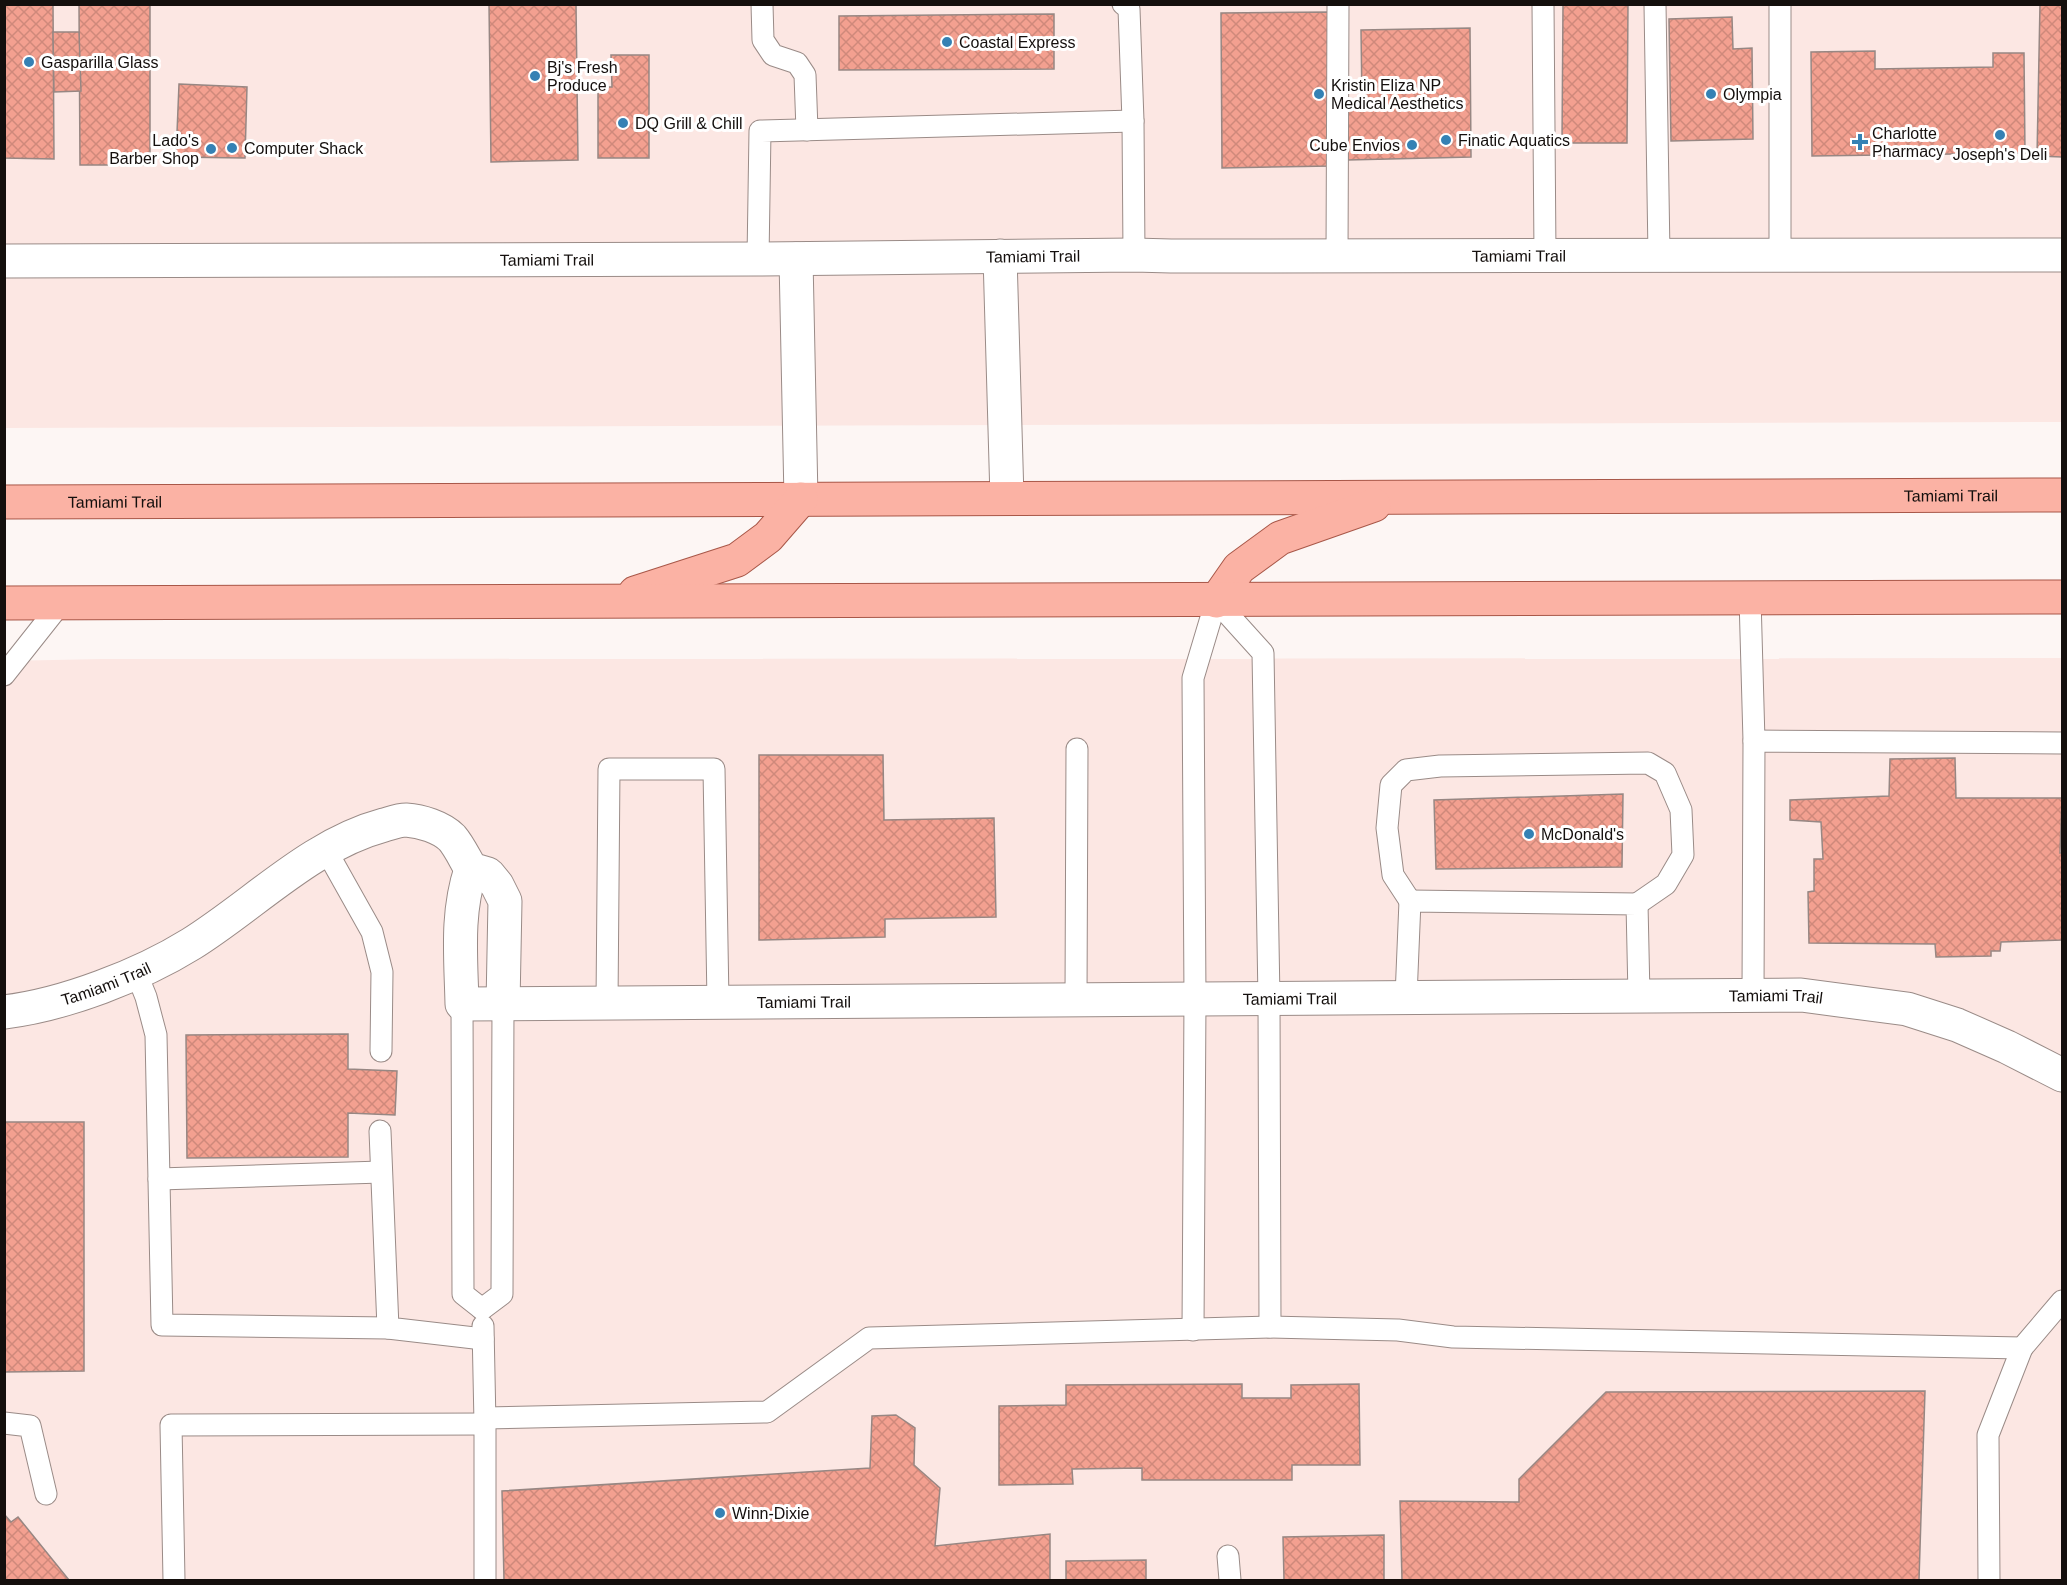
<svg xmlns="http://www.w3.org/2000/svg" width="2067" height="1585" viewBox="0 0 2067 1585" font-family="Arial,sans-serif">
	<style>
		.built { fill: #fce7e3 }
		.building { fill: url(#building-cross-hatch); stroke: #978783; stroke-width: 1.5 }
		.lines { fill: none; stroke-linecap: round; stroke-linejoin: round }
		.lane-casing { stroke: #9a8b87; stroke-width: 23 }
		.street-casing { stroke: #9a8b87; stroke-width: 35 }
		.primary-casing { stroke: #a85748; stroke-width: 35 }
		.lane { stroke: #fff; stroke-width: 21 }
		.street { stroke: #fff; stroke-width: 33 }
		.primary { stroke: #fbb2a4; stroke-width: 33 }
		.poi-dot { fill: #3581b4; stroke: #fff; stroke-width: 2 }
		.labels { text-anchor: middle; stroke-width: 6; stroke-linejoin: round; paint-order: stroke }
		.poi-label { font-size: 16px; fill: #140f0d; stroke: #fff; text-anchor: start }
		.street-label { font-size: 16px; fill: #140f0d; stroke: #fff }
	</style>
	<defs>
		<pattern id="building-cross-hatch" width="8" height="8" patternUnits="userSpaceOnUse" patternTransform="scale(1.5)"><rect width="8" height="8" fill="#f3a090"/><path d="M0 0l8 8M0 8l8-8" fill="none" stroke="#cf897b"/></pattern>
	</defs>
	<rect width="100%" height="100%" fill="#fdf6f4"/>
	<g class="built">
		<path d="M4,5H2062V422L5,428Z"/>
		<path d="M2062,658V1580H5L4,661L102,659Z"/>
	</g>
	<g class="building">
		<path d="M4,4H53L54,159L4,158Z"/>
		<path d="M79,4H150V165H80Z"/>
		<path d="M489,4H576L578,160L491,162Z"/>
		<path d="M1563,4H1628L1627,143H1562Z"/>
		<path d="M2040,4H2062V157L2037,156Z"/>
		<path d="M1330,12L1331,166L1222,168L1221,13Z"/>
		<path d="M1054,14V69L839,70V16Z"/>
		<path d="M1732,17L1733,49L1752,48L1753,139L1671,141L1669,19Z"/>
		<path d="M1470,28L1471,157L1348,160L1347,101H1362L1361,30Z"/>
		<path d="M53,32H79L81,91L54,92Z"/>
		<path d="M1875,51V69L1993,67V53H2024L2025,153L1812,156L1811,52Z"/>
		<path d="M611,55H649V158H598V87H612Z"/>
		<path d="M179,84L247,87L245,158L176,157Z"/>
		<path d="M759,755H883L884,820L994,818L996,917L885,919V937L759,940Z"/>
		<path d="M1955,758L1956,798H2062L2060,853H2062V940L2001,942L2000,951H1991V956L1936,957L1935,944L1809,943L1808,892L1814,891V859H1823L1821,822L1790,820V800L1889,796L1890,759Z"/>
		<path d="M1623,794L1622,867L1436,869L1434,800Z"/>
		<path d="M348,1034V1069L397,1071L395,1115L348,1113V1157L187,1158L186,1035Z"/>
		<path d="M4,1122H84V1371L4,1372Z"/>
		<path d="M1242,1384V1398H1291V1385L1359,1384L1360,1465H1292V1480H1142V1468L1072,1469L1073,1484L999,1485V1406L1066,1405V1385Z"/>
		<path d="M1925,1391L1919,1580H1402L1400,1501L1519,1502V1479L1606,1392Z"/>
		<path d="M896,1415L915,1428L914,1465L940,1488L935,1546L1050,1534V1580H504L502,1491L870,1468L872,1416Z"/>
		<path d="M4,1514L11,1522L18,1517L69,1580H4Z"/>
		<path d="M1384,1535V1580H1284L1283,1537Z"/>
		<path d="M1146,1560V1580H1066V1561Z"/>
	</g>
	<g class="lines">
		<defs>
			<g id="lane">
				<path d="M762,4L763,40L773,55L797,63L805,75L807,130"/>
				<path d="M1123,4L1129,9L1133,121L1134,255"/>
				<path d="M1543,4L1545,255"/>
				<path d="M1655,4L1659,255"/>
				<path d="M1780,4V255"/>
				<path d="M1337,256L1338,4"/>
				<path d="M758,259L760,131L1133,121"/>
				<path d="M1750,598L1754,741"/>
				<path d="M1216,601L1263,653L1269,999L1270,1327"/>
				<path d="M4,675L61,603"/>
				<path d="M326,850L372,932L382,972L381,1051"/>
				<path d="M1410,901L1393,875L1387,828L1391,785L1406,770L1440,766L1648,763L1665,773L1681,810L1683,855L1666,884L1637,904"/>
				<path d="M136,972L146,997L156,1035L162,1325L388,1328"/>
				<path d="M1753,996L1754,741L2062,743"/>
				<path d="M1406,997L1410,901L1637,904L1639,996"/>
				<path d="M1076,999L1077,749"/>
				<path d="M607,1003L609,769H714L718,1002"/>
				<path d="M462,1004L463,1294L482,1309"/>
				<path d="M380,1131L388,1328L483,1339"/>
				<path d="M159,1179L381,1172"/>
				<path d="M482,1309L502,1294L503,1004"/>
				<path d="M483,1326L485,1424V1580"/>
				<path d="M1193,1330L1195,998L1193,678L1216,601"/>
				<path d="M485,1418L767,1412L869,1338L1270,1327L1398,1330L1453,1337L2022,1348L2062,1301"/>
				<path d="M4,1423L30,1426L46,1494"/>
				<path d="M1228,1556L1230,1580"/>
				<path d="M174,1580L171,1425L485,1424"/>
				<path d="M1989,1580L1988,1435L2022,1348"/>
			</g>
			<g id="street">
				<path d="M1000,256L1007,498"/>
				<path d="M796,259L801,499"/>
				<path id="s1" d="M4,261L758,259L1134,255L1171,256L2062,255"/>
				<path id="s2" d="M471,869C456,914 461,958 462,1004L1801,995L1907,1009L1957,1025L2007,1047L2062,1075"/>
				<path id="s3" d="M4,1012C64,1005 141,975 191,944C255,904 310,845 384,825C391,823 399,820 406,820C421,821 441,827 452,838C459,846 465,859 471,869L488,874L497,885L505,901L503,1004"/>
			</g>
			<g id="primary">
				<path id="s4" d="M4,502L2062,495"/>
				<path d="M635,593L737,560L768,537L801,499"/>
				<path d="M1216,601L1239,568L1280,538L1374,505"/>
				<path d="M4,603L2062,597"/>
			</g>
		</defs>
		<use href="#lane" class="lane-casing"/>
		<use href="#street" class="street-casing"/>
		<use href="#primary" class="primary-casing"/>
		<use href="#lane" class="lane"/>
		<use href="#street" class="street"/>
		<use href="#primary" class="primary"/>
	</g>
	<g class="poi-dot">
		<circle cx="947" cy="42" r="6"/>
		<circle cx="29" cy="62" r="6"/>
		<circle cx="535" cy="76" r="6"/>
		<circle cx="1319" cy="94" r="6"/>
		<circle cx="1711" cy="94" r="6"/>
		<circle cx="623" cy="123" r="6"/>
		<circle cx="2000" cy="135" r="6"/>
		<circle cx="1446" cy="140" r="6"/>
		<path d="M1857 133h6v6h6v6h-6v6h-6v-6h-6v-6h6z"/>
		<circle cx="1412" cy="145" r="6"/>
		<circle cx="232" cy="148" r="6"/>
		<circle cx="211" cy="149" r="6"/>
		<circle cx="1529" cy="834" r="6"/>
		<circle cx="720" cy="1513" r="6"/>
	</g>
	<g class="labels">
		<g class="poi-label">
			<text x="959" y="48">Coastal Express</text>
			<text x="41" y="68">Gasparilla Glass</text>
			<text x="547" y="73">Bj's Fresh<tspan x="547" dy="18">Produce</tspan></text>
			<text x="1331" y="91">Kristin Eliza NP<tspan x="1331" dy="18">Medical Aesthetics</tspan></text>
			<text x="1723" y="100">Olympia</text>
			<text x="635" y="129">DQ Grill &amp; Chill</text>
			<text x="1872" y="139">Charlotte<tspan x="1872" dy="18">Pharmacy</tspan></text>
			<text x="199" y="146" text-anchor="end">Lado's<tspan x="199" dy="18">Barber Shop</tspan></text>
			<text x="1458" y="146">Finatic Aquatics</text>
			<text x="1400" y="151" text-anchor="end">Cube Envios</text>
			<text x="244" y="154">Computer Shack</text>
			<text x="2000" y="160" text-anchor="middle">Joseph's Deli</text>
			<text x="1541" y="840">McDonald's</text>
			<text x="732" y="1519">Winn-Dixie</text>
		</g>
		<g class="street-label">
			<text dy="6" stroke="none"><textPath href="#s1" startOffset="1515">Tamiami Trail</textPath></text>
			<text dy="6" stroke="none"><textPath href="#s1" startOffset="1029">Tamiami Trail</textPath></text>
			<text dy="6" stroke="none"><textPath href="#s1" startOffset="543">Tamiami Trail</textPath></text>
			<text dy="6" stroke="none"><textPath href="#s4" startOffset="1947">Tamiami Trail</textPath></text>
			<text dy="6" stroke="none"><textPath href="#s4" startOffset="111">Tamiami Trail</textPath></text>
			<text dy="6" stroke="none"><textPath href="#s3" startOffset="106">Tamiami Trail</textPath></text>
			<text dy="6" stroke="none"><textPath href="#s2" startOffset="964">Tamiami Trail</textPath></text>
			<text dy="6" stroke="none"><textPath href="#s2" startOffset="1450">Tamiami Trail</textPath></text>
			<text dy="6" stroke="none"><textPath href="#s2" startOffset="478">Tamiami Trail</textPath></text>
		</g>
	</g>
	<rect width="2067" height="1585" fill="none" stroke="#140f0d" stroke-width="12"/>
</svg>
